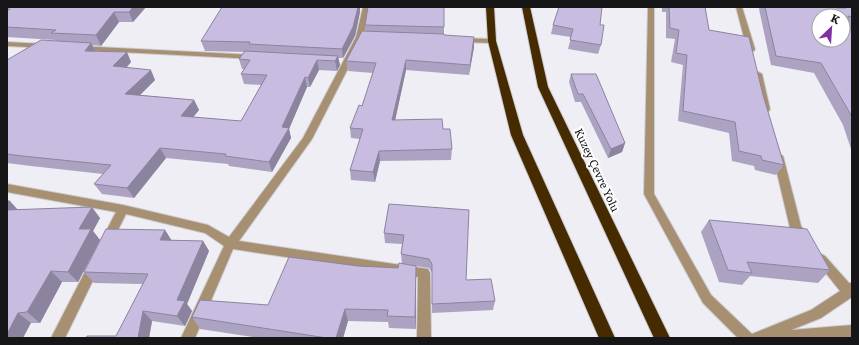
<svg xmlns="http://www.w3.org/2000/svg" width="859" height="345" viewBox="0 0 859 345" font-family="Literata,serif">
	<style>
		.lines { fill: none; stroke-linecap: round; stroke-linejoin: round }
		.minor-casing { stroke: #cbcbd1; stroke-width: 2 }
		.highway-casing { stroke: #cbcbd1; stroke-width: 2 }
		.minor { fill: #a78f72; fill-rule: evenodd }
		.highway { fill: #462b00; fill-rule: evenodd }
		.wall { fill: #aca3c2 }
		.shaded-wall { fill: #8c849e }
		.building { fill: #c8bde1; stroke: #8c849e; fill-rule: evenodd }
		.labels { text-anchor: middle; stroke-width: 4; stroke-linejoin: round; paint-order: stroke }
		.street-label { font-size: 11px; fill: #161618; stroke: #fff }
	</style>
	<rect width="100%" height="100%" fill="#eeeef4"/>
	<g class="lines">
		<defs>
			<g id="minor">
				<path d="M363,7H369L364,37L312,139L239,241L428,269L430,273L431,338H417L418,277L233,249L195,338H181L224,246L205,233L126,214L111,244L107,246L103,244L101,241L116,212L7,192V184L123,205L208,225L229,237L303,138L356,37Z"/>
				<path d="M648,7H654V194L711,295L752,334L811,310L840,291L817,262L815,259L817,256L821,254L825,256L849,283H852V297L821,318L791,330L852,325V337L738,338L703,303L644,194Z"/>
				<path d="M736,7H742L755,49L754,51H748L747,49Z"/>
				<path d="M457,38L492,39L496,41L492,43L460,42H457Z"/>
				<path d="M7,42L45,44L49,46L45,48L7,46Z"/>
				<path d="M78,46L255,55L259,57L255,59L81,50L77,48Z"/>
				<path d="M755,72H758L762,74L770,109L769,111H763L762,109L754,74Z"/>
				<path d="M778,153L783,156L801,226L811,239L809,242L805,244L801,242L790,228L773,156Z"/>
				<path d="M94,261L98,262L100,266L65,338H51L90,262Z"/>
			</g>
			<g id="highway">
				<path d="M486,7H494L496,41L523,135L615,338H599L511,135L488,41Z"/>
				<path d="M522,7H530L548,87L670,338H654L538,87Z"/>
			</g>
		</defs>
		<use href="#minor" class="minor-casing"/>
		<use href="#highway" class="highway-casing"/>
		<use href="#minor" class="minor"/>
		<use href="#highway" class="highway"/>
	</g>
	<g class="wall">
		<path d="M7,7H146L133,22H119L101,46L92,45L96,51L131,62L126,68L155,80L140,95L194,100L199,110L193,117L241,121L261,85L244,84L241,74L244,69H242L239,59L244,52L205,51L201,41L360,12L355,36L343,58H338L340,65L337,71L319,70L310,87H307L289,129L291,138L272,172L229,166L228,164L166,158L134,198L102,194L94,184L103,174L31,166L7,163V60L56,41L55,40L7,37Z"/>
		<path d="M444,7V35L474,47L469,75L406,70L395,120L443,129L452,149L451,160L380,161L375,182L351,180L350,170L360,139L351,138L350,128L362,106L373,73L348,71L346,61L366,31L365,25Z"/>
		<path d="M662,7H705L709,30L763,95L784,165L776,175L755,170L754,166L732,161L729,133L678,121L683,65L671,62L675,39L666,38V12H662Z"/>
		<path d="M760,7H852V152L843,125L814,73L771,65L759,9Z"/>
		<path d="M553,25H600L601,45L598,54L568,49L571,37L551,34Z"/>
		<path d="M571,74L625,143L622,152L608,158L581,102H575L569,82Z"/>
		<path d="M389,204L466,280L495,301L493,310L432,313V273L429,268L416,266V329L389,328L388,322L348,321L343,338H259L200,329L192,317L268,305L358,266L398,268L402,264L401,254L402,244L385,243L384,233Z"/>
		<path d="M17,209L100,218L93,231L100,240L78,282H62L40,323H31L7,338Z"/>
		<path d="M709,220L830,270L818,283L750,276L742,285L719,282L701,232Z"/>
		<path d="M165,230L171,240L203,241L209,251L187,304L192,311L185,326L152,321L149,338H86L116,336L143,284L94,283L84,272Z"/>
	</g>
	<g class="shaded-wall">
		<path d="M133,7H146L133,22L129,12Z"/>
		<path d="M358,7H360V12L355,36L343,58L342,49Z"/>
		<path d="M114,12L119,22L101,46L96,35Z"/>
		<path d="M474,37V47L469,75L470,65Z"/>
		<path d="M91,43L96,52L85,51Z"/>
		<path d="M127,52L131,62L119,76L113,66Z"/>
		<path d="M338,56L340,65L337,71L335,61Z"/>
		<path d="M317,60L319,70L310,87L308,78Z"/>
		<path d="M406,60V70L393,130L392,120Z"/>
		<path d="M151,70L155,80L131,104L125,94Z"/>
		<path d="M305,77L307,87L289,129L291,138L272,172L269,162L282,127Z"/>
		<path d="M194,100L199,110L186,126L181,116Z"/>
		<path d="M625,143L622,152L608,158L611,149Z"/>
		<path d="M160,148L166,158L134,198L127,188Z"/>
		<path d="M379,151L380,161L375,182L373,172Z"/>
		<path d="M9,200L19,211L7,216V202Z"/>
		<path d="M92,207L100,218L93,231L100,240L78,282L68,272L79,229Z"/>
		<path d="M165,230L172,241L160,240Z"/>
		<path d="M203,241L209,251L187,304L192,311L185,326L177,316V300Z"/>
		<path d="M416,266V329L415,317Z"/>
		<path d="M51,271L62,282L40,323L27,312Z"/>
		<path d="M345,309L348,321L343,338H336Z"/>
		<path d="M143,311L152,321L149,338H138Z"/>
		<path d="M18,313L31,323L23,338H7V334Z"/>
	</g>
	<g class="building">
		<path d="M7,7H133L129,12H114L96,35L51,33L56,30L7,27V11L10,9H7Z"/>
		<path d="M222,7H358L353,27L342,49L249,44L250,42L201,41Z"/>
		<path d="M368,7H444V27L365,25Z"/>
		<path d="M559,7H602L600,25H604L601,45L570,40L573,29L553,25Z"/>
		<path d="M669,7H705L709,30L749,37L763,95L784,165L762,160L761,156L739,151L735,122L683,111L687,55L676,53L679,30L670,28Z"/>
		<path d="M765,7H837V8H846V7H852V17L848,16V26L852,32V118L851,115L821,63L776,56ZM819,16H843V40H819Z"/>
		<path d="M362,31L444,34V35L474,37L470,65L406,60L392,120L442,119L443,129H450L452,149L379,151L373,172L350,170L363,129L350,128L359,105L362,106L376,63L346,61Z"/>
		<path d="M41,40L91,43L85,51L127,52L113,66L151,70L125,94L194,100L181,116L241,121L267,75L241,74L250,60L239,59L245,51L338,56L335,61L317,60L308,78L305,77L282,127L289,128L269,162L225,156L226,154L160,148L127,188L94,184L111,165L22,156L7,154V60Z"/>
		<path d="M571,74H596L625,143L611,149L583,94H578Z"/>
		<path d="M389,204L469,210L466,280L491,279L495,301L432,304V264L429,259L401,254L404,235L384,233Z"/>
		<path d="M92,207L79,229H91L68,272L51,271L27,312L18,313L7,334V210Z"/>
		<path d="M709,220L807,229L830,270L747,262L752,273L728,270Z"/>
		<path d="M106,229L165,230L160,240L203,241L177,300L185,301L177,316L143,311L138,338H86L87,336H116L148,274L84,272Z"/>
		<path d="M289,257L358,266L398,268L399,263L416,266L415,317L387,316L388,310L345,309L336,338H327L192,317L200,300L268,305Z"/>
	</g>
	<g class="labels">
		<g class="street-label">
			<text transform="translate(597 170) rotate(65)" y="4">Kuzey Çevre Yolu</text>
		</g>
	</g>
	<rect width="859" height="345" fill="none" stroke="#161618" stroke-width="16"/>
	<g transform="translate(831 28) rotate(25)"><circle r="19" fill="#ffffff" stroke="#a2a2a3"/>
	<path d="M0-3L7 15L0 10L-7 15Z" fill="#8031a1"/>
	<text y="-6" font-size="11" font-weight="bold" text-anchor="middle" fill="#161618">K</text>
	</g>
</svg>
